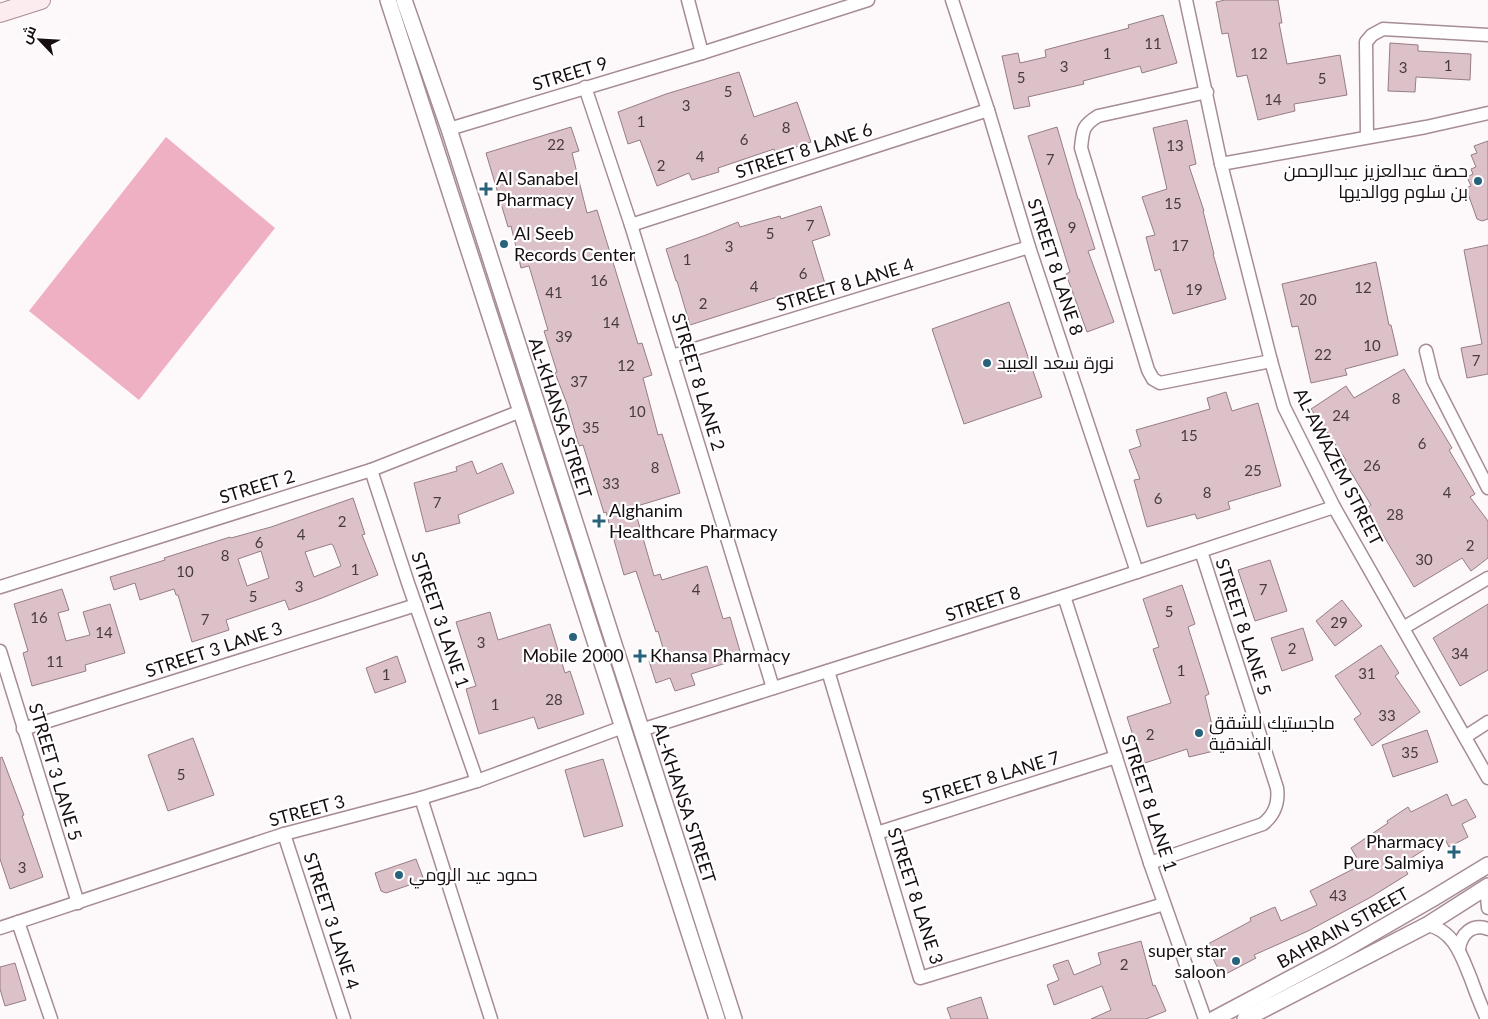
<svg xmlns="http://www.w3.org/2000/svg" width="1488" height="1019" viewBox="0 0 1488 1019" font-family="Lato,Cairo,sans-serif">
	<style>
		.green { fill: #f0b0c4 }
		.building { fill: #dcc1c8; stroke: #967d84; fill-rule: evenodd }
		.lines { fill: none; stroke-linecap: round; stroke-linejoin: round }
		.minor-casing { stroke: #a68c93; stroke-width: 15 }
		.tertiary-casing { stroke: #a68c93; stroke-width: 18 }
		.secondary-casing { stroke: #a68c93; stroke-width: 20 }
		.minor { stroke: #fff; stroke-width: 12 }
		.tertiary { stroke: #fff; stroke-width: 15 }
		.secondary { stroke: #fcecf0; stroke-width: 18 }
		.poi-dot { fill: #28637b; stroke: #fff; stroke-width: 2 }
		.labels { text-anchor: middle; stroke-width: 4.5; stroke-linejoin: round; paint-order: stroke }
		.number-label { font-size: 15px; fill: #483b3f }
		.street-label { font-size: 18px; fill: #170e11; stroke: #fff }
		.poi-label { font-size: 18px; fill: #170e11; stroke: #fff; text-anchor: start }
	</style>
	<rect width="100%" height="100%" fill="#fdf8f9"/>
	<path class="green" d="M166,137L275,228L139,400L29,311Z"/>
	<g class="building">
		<path d="M1225,0H1278L1282,23H1279L1287,64L1340,55L1347,95L1294,104L1295,111L1258,120L1247,75L1237,77L1228,33L1222,34L1216,2Z"/>
		<path d="M1163,15L1177,63L1142,73L1140,66L1083,81L1084,84L1028,97L1030,106L1014,109L1002,56L1018,53L1020,63L1046,57L1045,50L1129,28L1128,25Z"/>
		<path d="M1390,43L1418,45V51L1471,54L1470,80L1416,77L1415,92L1388,91Z"/>
		<path d="M739,72L754,117L797,102L811,142L776,154L774,149L718,168L719,172L692,180L689,173L657,186L640,140L628,144L618,112L666,94Z"/>
		<path d="M1187,120L1196,164L1189,166L1204,211H1203L1214,254H1213L1226,299L1173,314L1160,269L1155,271L1146,237L1155,235L1142,197L1167,189L1153,128Z"/>
		<path d="M571,127L579,151L572,153L587,213L597,210L638,344L642,343L652,375L643,378L658,435L662,434L680,493L634,507L654,576L660,574L662,580L707,566L723,619L730,617L742,658L691,674L695,685L675,691L670,678L656,683L649,661L665,655L658,631L656,632L636,571L624,575L606,512L604,513L583,445L579,446L567,404L555,373L557,372L544,331L548,330L529,266L521,268L511,226L508,227L486,153Z"/>
		<path d="M1057,127L1078,199H1079L1095,249L1088,251L1114,322L1087,332L1066,274L1070,272L1028,136Z"/>
		<path d="M1488,141V219L1482,221L1477,219L1466,188L1471,186L1467,177L1473,174L1471,169L1476,167L1471,155L1477,153L1474,146Z"/>
		<path d="M821,206L830,235L812,241L826,287L792,298L790,293L690,325L677,281H676L666,249L706,235L738,222L740,227L780,216L781,219Z"/>
		<path d="M1488,245V374L1467,378L1461,348L1482,344L1464,250Z"/>
		<path d="M1376,262L1389,325H1391L1398,355L1345,369L1347,375L1311,383L1298,326L1292,327L1282,284Z"/>
		<path d="M1009,302L1042,397L964,424L932,329Z"/>
		<path d="M1404,369L1452,448L1449,450L1475,494L1470,497L1488,521V558L1471,571L1462,558L1414,587L1367,508L1371,505L1344,461L1346,460L1311,409L1346,386L1354,398Z"/>
		<path d="M1226,392L1232,411L1258,403L1281,486L1228,502L1230,509L1197,519L1195,514L1147,527L1134,480L1140,479L1129,450L1141,446L1136,430L1210,409L1207,398Z"/>
		<path d="M472,461L477,474L502,463L514,493L458,515L460,523L426,532L414,483L457,471L456,467Z"/>
		<path d="M353,498L365,534L362,535L378,575L322,598L289,610L285,600L226,620L229,630L192,642L178,595H176L174,589L140,600L135,583L114,590L110,577L165,560L164,558L230,537L231,538L271,527ZM331,544L333,545L341,566L314,577L305,552ZM261,551L269,578L247,586L238,559Z"/>
		<path d="M1270,560L1287,611L1255,621L1238,570Z"/>
		<path d="M1182,585L1195,624L1188,627L1209,694L1205,696L1218,750L1189,757L1187,749L1142,764L1127,717L1171,703L1153,649L1159,647L1143,599Z"/>
		<path d="M62,589L69,610L58,613L66,641L90,635L83,612L110,604L125,653L85,665L86,671L32,686L23,653L28,651L14,604Z"/>
		<path d="M1342,600L1362,626L1335,646L1316,621Z"/>
		<path d="M1488,604V670L1460,686L1433,638Z"/>
		<path d="M490,612L498,640L550,624L565,673L570,671L584,714L538,729L534,717L479,734L466,689L476,686L456,622Z"/>
		<path d="M1303,628L1313,660L1282,671L1271,638Z"/>
		<path d="M1381,645L1399,673L1395,676L1420,712L1372,746L1354,719L1361,714L1335,676Z"/>
		<path d="M397,656L406,682L375,693L366,668Z"/>
		<path d="M1427,730L1438,762L1393,777L1382,745Z"/>
		<path d="M193,738L214,795L168,811L148,755Z"/>
		<path d="M2,757L24,815L22,816L43,877L10,889L0,859V758Z"/>
		<path d="M603,759L623,826L584,837L565,770Z"/>
		<path d="M1447,794L1452,806L1466,799L1476,817L1462,824L1468,837L1449,847L1444,837L1402,864L1408,874L1371,897L1308,931L1254,955L1256,958L1222,976L1206,945L1251,921L1250,918L1275,907L1281,921L1317,905L1310,891L1361,865L1351,848L1388,823L1387,821L1408,807L1411,812Z"/>
		<path d="M416,859L424,880L386,893L381,891L375,873Z"/>
		<path d="M1141,941L1153,986L1155,985L1166,1011L1146,1019H1091L1111,1010L1102,986L1054,1005L1047,985L1059,980L1053,965L1068,960L1074,975L1101,964L1098,953Z"/>
		<path d="M15,963L26,1000L5,1006L0,989V967Z"/>
		<path d="M981,997L988,1019H951L947,1008Z"/>
	</g>
	<g class="lines">
		<defs>
			<g id="minor">
				<path d="M688,0L702,53"/>
				<path d="M952,0L988,110L1029,247L1137,572"/>
				<path d="M1186,0L1221,164L1271,361L1284,407L1334,507L1488,778"/>
				<path d="M585,87L631,225L773,688"/>
				<path d="M1207,92L1098,116C1082,126 1083,130 1081,148L1148,370L1153,379L1160,383L1271,361"/>
				<path d="M449,129L702,53L868,0"/>
				<path d="M1367,137L1366,42L1372,35L1383,29L1488,35"/>
				<path d="M1221,164L1426,127L1488,113"/>
				<path d="M631,225L988,110"/>
				<path d="M1426,351L1433,380L1488,488"/>
				<path d="M672,356L1029,247"/>
				<path d="M371,470L408,583L477,781"/>
				<path d="M0,587L371,470L521,411"/>
				<path d="M1064,596L1150,863L1205,1019"/>
				<path d="M1403,628L1488,578"/>
				<path d="M0,651L78,903"/>
				<path d="M828,671L920,978L1164,904"/>
				<path d="M23,729L416,605"/>
				<path d="M641,730L1064,596L1334,507"/>
				<path d="M1465,737L1488,722"/>
				<path d="M421,798L491,1019"/>
				<path d="M877,833L1116,757"/>
				<path d="M284,834L344,1019"/>
				<path d="M1150,863L1263,824C1275,814 1279,803 1277,788L1201,551"/>
				<path d="M1488,893L1487,896L1488,908"/>
				<path d="M18,922L51,1019"/>
				<path d="M1427,925C1454,930 1462,957 1471,979C1476,993 1481,1006 1487,1019"/>
				<path d="M0,928L284,834L421,798L477,781L623,727"/>
				<path d="M1459,949C1461,934 1472,923 1488,929"/>
			</g>
			<g id="tertiary">
				<path d="M388,0L717,1019"/>
				<path d="M404,0L449,129L734,1019"/>
				<path d="M1214,1019L1340,952L1432,899L1488,865"/>
				<path d="M1245,1019L1427,925L1488,886"/>
			</g>
			<path id="secondary" d="M0,13L41,0"/>
		</defs>
		<use href="#minor" class="minor-casing"/>
		<use href="#tertiary" class="tertiary-casing"/>
		<use href="#secondary" class="secondary-casing"/>
		<use href="#minor" class="minor"/>
		<use href="#tertiary" class="tertiary"/>
		<use href="#secondary" class="secondary"/>
	</g>
	<g class="poi-dot">
		<circle cx="1478" cy="181" r="5"/>
		<path d="M483.5 181.5h5v5h5v5h-5v5h-5v-5h-5v-5h5z"/>
		<circle cx="504" cy="244" r="5"/>
		<circle cx="987" cy="363" r="5"/>
		<path d="M596.5 513.5h5v5h5v5h-5v5h-5v-5h-5v-5h5z"/>
		<circle cx="573" cy="637" r="5"/>
		<path d="M637.5 648.5h5v5h5v5h-5v5h-5v-5h-5v-5h5z"/>
		<circle cx="1199" cy="733" r="5"/>
		<path d="M1451.5 844.5h5v5h5v5h-5v5h-5v-5h-5v-5h5z"/>
		<circle cx="399" cy="875" r="5"/>
		<circle cx="1236" cy="961" r="5"/>
	</g>
	<g class="labels">
		<g class="number-label">
			<text x="1153" y="49">11</text>
			<text x="1107" y="59">1</text>
			<text x="1259" y="59">12</text>
			<text x="1448" y="71">1</text>
			<text x="1064" y="72">3</text>
			<text x="1403" y="73">3</text>
			<text x="1021" y="83">5</text>
			<text x="1322" y="84">5</text>
			<text x="728" y="97">5</text>
			<text x="1273" y="105">14</text>
			<text x="686" y="111">3</text>
			<text x="641" y="127">1</text>
			<text x="786" y="133">8</text>
			<text x="744" y="145">6</text>
			<text x="556" y="150">22</text>
			<text x="1175" y="151">13</text>
			<text x="700" y="162">4</text>
			<text x="1050" y="165">7</text>
			<text x="661" y="171">2</text>
			<text x="1173" y="209">15</text>
			<text x="810" y="231">7</text>
			<text x="1072" y="233">9</text>
			<text x="770" y="239">5</text>
			<text x="1180" y="251">17</text>
			<text x="729" y="252">3</text>
			<text x="687" y="265">1</text>
			<text x="803" y="279">6</text>
			<text x="599" y="286">16</text>
			<text x="754" y="292">4</text>
			<text x="1363" y="293">12</text>
			<text x="1194" y="295">19</text>
			<text x="554" y="298">41</text>
			<text x="1308" y="305">20</text>
			<text x="703" y="309">2</text>
			<text x="611" y="328">14</text>
			<text x="564" y="342">39</text>
			<text x="1372" y="351">10</text>
			<text x="1323" y="360">22</text>
			<text x="1476" y="366">7</text>
			<text x="626" y="371">12</text>
			<text x="579" y="387">37</text>
			<text x="1396" y="404">8</text>
			<text x="637" y="417">10</text>
			<text x="1341" y="421">24</text>
			<text x="591" y="433">35</text>
			<text x="1189" y="441">15</text>
			<text x="1422" y="449">6</text>
			<text x="1372" y="471">26</text>
			<text x="655" y="473">8</text>
			<text x="1253" y="476">25</text>
			<text x="611" y="489">33</text>
			<text x="1207" y="498">8</text>
			<text x="1447" y="498">4</text>
			<text x="1158" y="504">6</text>
			<text x="437" y="508">7</text>
			<text x="1395" y="520">28</text>
			<text x="342" y="527">2</text>
			<text x="301" y="540">4</text>
			<text x="259" y="548">6</text>
			<text x="1470" y="551">2</text>
			<text x="225" y="561">8</text>
			<text x="1424" y="565">30</text>
			<text x="355" y="575">1</text>
			<text x="185" y="577">10</text>
			<text x="299" y="592">3</text>
			<text x="696" y="595">4</text>
			<text x="1263" y="595">7</text>
			<text x="253" y="602">5</text>
			<text x="1169" y="617">5</text>
			<text x="39" y="623">16</text>
			<text x="205" y="625">7</text>
			<text x="1339" y="628">29</text>
			<text x="104" y="638">14</text>
			<text x="481" y="648">3</text>
			<text x="1292" y="654">2</text>
			<text x="1460" y="659">34</text>
			<text x="55" y="667">11</text>
			<text x="1181" y="676">1</text>
			<text x="1367" y="679">31</text>
			<text x="386" y="680">1</text>
			<text x="554" y="705">28</text>
			<text x="495" y="710">1</text>
			<text x="1387" y="721">33</text>
			<text x="1150" y="740">2</text>
			<text x="1410" y="758">35</text>
			<text x="181" y="780">5</text>
			<text x="22" y="873">3</text>
			<text x="1338" y="901">43</text>
			<text x="1124" y="970">2</text>
		</g>
		<g class="street-label">
			<text transform="translate(570 74) rotate(-17)" y="6">STREET 9</text>
			<text transform="translate(804 151) rotate(-18)" y="6">STREET 8 LANE 6</text>
			<text transform="translate(1055 267) rotate(72)" y="6">STREET 8 LANE 8</text>
			<text transform="translate(845 285) rotate(-17)" y="6">STREET 8 LANE 4</text>
			<text transform="translate(698 382) rotate(73)" y="6">STREET 8 LANE 2</text>
			<text transform="translate(560 418) rotate(72)" y="6">AL-KHANSA STREET</text>
			<text transform="translate(1338 467) rotate(63)" y="6">AL-AWAZEM STREET</text>
			<text transform="translate(257 487) rotate(-17)" y="6">STREET 2</text>
			<text transform="translate(983 604) rotate(-18)" y="6">STREET 8</text>
			<text transform="translate(440 620) rotate(71)" y="6">STREET 3 LANE 1</text>
			<text transform="translate(1243 627) rotate(72)" y="6">STREET 8 LANE 5</text>
			<text transform="translate(214 650) rotate(-18)" y="6">STREET 3 LANE 3</text>
			<text transform="translate(55 772) rotate(73)" y="6">STREET 3 LANE 5</text>
			<text transform="translate(991 778) rotate(-17)" y="6">STREET 8 LANE 7</text>
			<text transform="translate(684 803) rotate(72)" y="6">AL-KHANSA STREET</text>
			<text transform="translate(1149 803) rotate(72)" y="6">STREET 8 LANE 1</text>
			<text transform="translate(307 811) rotate(-15)" y="6">STREET 3</text>
			<text transform="translate(915 896) rotate(72)" y="6">STREET 8 LANE 3</text>
			<text transform="translate(331 921) rotate(72)" y="6">STREET 3 LANE 4</text>
			<text transform="translate(1343 928) rotate(-29)" y="6">BAHRAIN STREET</text>
		</g>
		<g class="poi-label">
			<text x="1468" y="177" text-anchor="end">حصة عبدالعزيز عبدالرحمن<tspan x="1468" dy="21">بن سلوم ووالديها</tspan></text>
			<text x="496" y="185">Al Sanabel<tspan x="496" dy="21">Pharmacy</tspan></text>
			<text x="514" y="240">Al Seeb<tspan x="514" dy="21">Records Center</tspan></text>
			<text x="997" y="369">نورة سعد العبيد</text>
			<text x="609" y="517">Alghanim<tspan x="609" dy="21">Healthcare Pharmacy</tspan></text>
			<text x="573" y="662" text-anchor="middle">Mobile 2000</text>
			<text x="650" y="662">Khansa Pharmacy</text>
			<text x="1209" y="729">ماجستيك للشقق<tspan x="1209" dy="21">الفندقية</tspan></text>
			<text x="1444" y="848" text-anchor="end">Pharmacy<tspan x="1444" dy="21">Pure Salmiya</tspan></text>
			<text x="409" y="881">حمود عيد الرومي</text>
			<text x="1226" y="957" text-anchor="end">super star<tspan x="1226" dy="21">saloon</tspan></text>
		</g>
	</g>
	<g transform="translate(40 40) rotate(295)" stroke="#ffffff" stroke-width="4" paint-order="stroke">
	<path d="M0-4L9 19L0 12L-9 19Z" fill="#170e11"/>
	<text y="-8" font-size="14" font-weight="bold" text-anchor="middle" fill="#170e11">ش</text>
	</g>
</svg>
